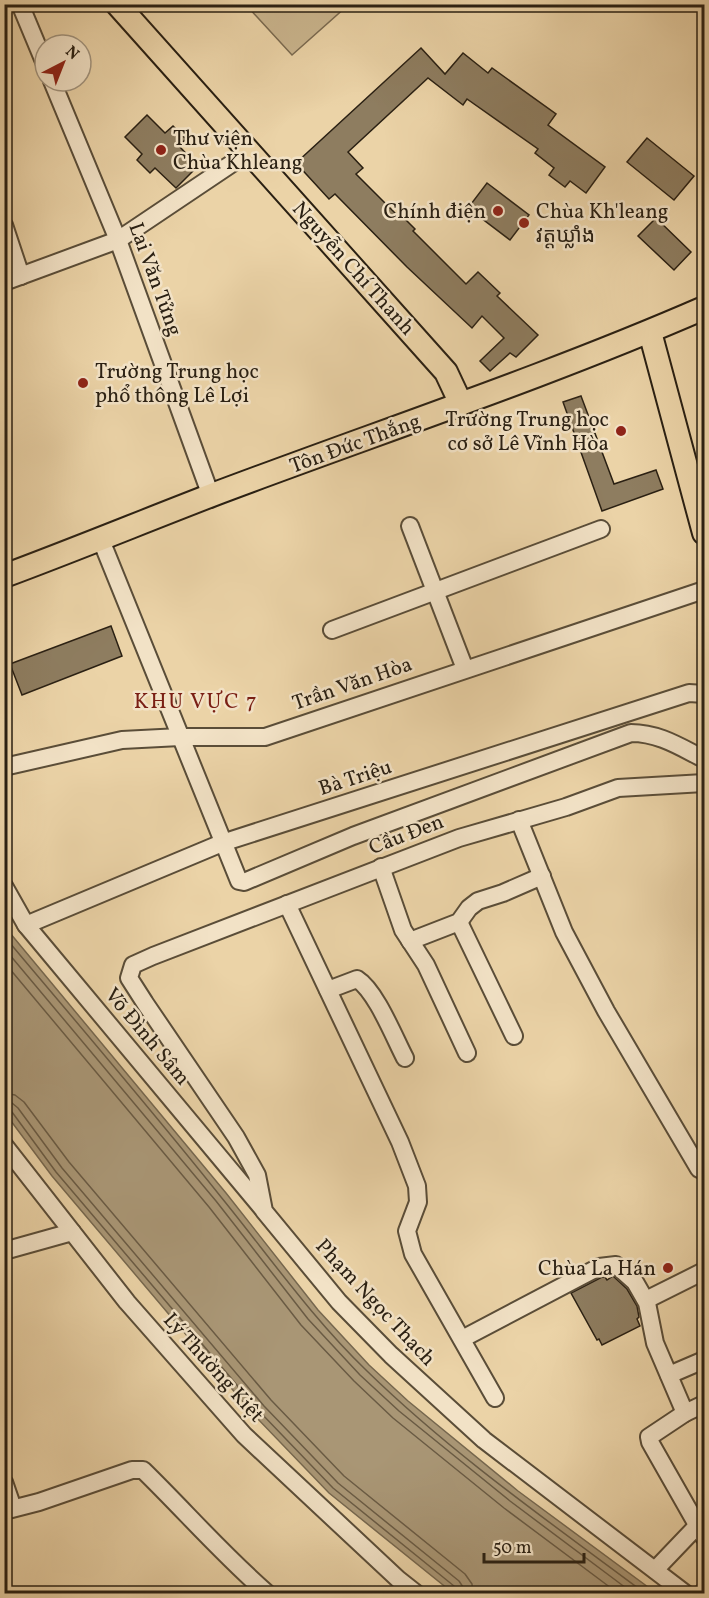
<svg xmlns="http://www.w3.org/2000/svg" width="709" height="1598" viewBox="0 0 709 1598" font-family="Vollkorn,'Noto Sans Khmer',serif">
	<style>
		.green { fill: #cab58e; stroke: #7a6a50; stroke-width: 1.5 }
		.water { fill: #a99675; stroke: #76674e; stroke-width: 1.5 }
		.lines { fill: none; stroke-linecap: round; stroke-linejoin: round }
		.shore { stroke: #6a5b44; stroke-width: 1.5 }
		.building { fill: #8e7d60; stroke: #2a2013; stroke-width: 1.5 }
		.minor-casing { stroke: #5a4d38; stroke-width: 20 }
		.major-casing { stroke: #2a2013; stroke-width: 26 }
		.minor { stroke: #f2e2c6; stroke-width: 16 }
		.major { stroke: #ebd3a7; stroke-width: 22 }
		.poi-dot { fill: #8f2418; stroke: #f2e2c6; stroke-width: 2 }
		.labels { text-anchor: middle; stroke-width: 5; stroke-linejoin: round; paint-order: stroke }
		.poi-label { font-size: 21px; fill: #2a2013; stroke: #f2e2c6; text-anchor: start }
		.street-label { font-size: 21px; fill: #2a2013; stroke: #f2e2c6 }
		.neighbourhood-label { font-size: 22px; letter-spacing: 1.5px; fill: #7a1f14; stroke: #f2e2c6 }
	</style>
	<rect width="100%" height="100%" fill="#ebd3a7"/>
	<filter id="stains"><feTurbulence type="fractalNoise" baseFrequency=".00333" numOctaves="4"/><feColorMatrix values="0 0 0 0 .2 0 0 0 0 .09 0 0 0 0 .02 0 0 0 .5 -.17"/></filter>
	<radialGradient id="worn" r=".72"><stop offset=".6" stop-color="#630" stop-opacity="0"/><stop offset="1" stop-color="#630" stop-opacity=".3"/></radialGradient>
	<path class="green" d="M346,4L347,6L292,55L246,5Z"/>
	<path class="water" d="M5,927L226,1193L318,1310L369,1365L408,1401L518,1491L656,1593H453L329,1493L254,1415L52,1176L5,1113Z"/>
	<g class="lines">
		<g class="shore">
			<path d="M4,936C77,1023 151,1109 221,1197C269,1256 312,1318 367,1371C452,1454 551,1523 646,1594"/>
			<path d="M4,948L216,1201L308,1319L360,1375L399,1411L510,1501L634,1594"/>
			<path d="M4,962L209,1207L301,1325L354,1381L393,1418L504,1508L619,1594"/>
			<path d="M4,1093L15,1095L24,1102L69,1162L271,1400L344,1476L465,1574L472,1584L473,1594"/>
			<path d="M4,1102L12,1103L18,1108L62,1168L264,1406L338,1483L459,1581L463,1587L464,1594"/>
			<path d="M4,1110L12,1112L56,1172L259,1411L333,1488L454,1586L456,1594"/>
		</g>
	</g>
	<g class="building">
		<path d="M421,48L445,74L463,53L488,73L492,68L556,114L548,125L605,167L586,193L570,181L565,187L549,175L554,168L535,153L538,149L467,99L463,105L428,78L348,152L363,168L356,174L399,217L401,215L415,229L413,231L466,284L478,272L500,293L497,296L538,335L516,357L510,353L490,371L480,361L504,338L482,316L472,328L407,267L335,194L329,199L296,163Z"/>
		<path d="M147,115L165,133L173,126L186,139L179,146L198,166L176,188L155,168L150,173L137,160L142,154L125,137Z"/>
		<path d="M647,138L694,176L674,200L627,162Z"/>
		<path d="M487,183L529,215L510,240L468,208Z"/>
		<path d="M656,218L691,252L674,270L638,236Z"/>
		<path d="M581,396L614,484L656,470L663,489L602,511L563,402Z"/>
		<path d="M111,626L122,656L22,695L10,664Z"/>
		<path d="M613,1276L627,1289L637,1306L639,1317L637,1319L640,1326L602,1345L599,1339L597,1340L571,1293L602,1277H605L607,1280Z"/>
	</g>
	<g class="lines">
		<defs>
			<g id="minor">
				<path d="M20,4L45,64"/>
				<path d="M52,81L118,240L211,496"/>
				<path d="M4,225L21,276"/>
				<path d="M4,282L118,240L249,152"/>
				<path d="M410,526L465,669"/>
				<path d="M101,540L239,881L244,882L353,836L631,733C659,733 680,747 704,759"/>
				<path d="M332,630L601,529"/>
				<path d="M4,767L122,740L180,737H265L704,590"/>
				<path d="M519,820L564,932L606,1011L699,1169"/>
				<path d="M381,867L403,930L426,965L467,1053"/>
				<path d="M4,886L26,925L262,1208"/>
				<path d="M287,904L400,1142L417,1186L418,1202L407,1231L413,1254L495,1398"/>
				<path d="M459,922L514,1036"/>
				<path d="M26,925L222,843L689,693L704,694"/>
				<path d="M410,941L459,922L469,908L478,901L503,893L542,876"/>
				<path d="M328,990L357,979C376,991 394,1037 405,1058"/>
				<path d="M4,1145L127,1302L244,1435L398,1579L417,1594"/>
				<path d="M4,1251L72,1232"/>
				<path d="M646,1300L704,1271"/>
				<path d="M462,1339L599,1267L616,1265L635,1282L647,1303L655,1343L685,1413"/>
				<path d="M669,1375L704,1360"/>
				<path d="M704,1404L685,1413L649,1437L650,1442L704,1537"/>
				<path d="M4,1482L13,1508"/>
				<path d="M4,1511L39,1502L132,1470H143C185,1511 223,1555 268,1594"/>
				<path d="M655,1570L697,1526L704,1525"/>
				<path d="M686,1594L484,1440L391,1355L339,1302L264,1211L257,1175L236,1137L145,1003L129,978L133,965L153,956L459,838L566,807L618,788L704,783"/>
				<path d="M702,1594L704,1591"/>
			</g>
			<g id="major">
				<path d="M117,4L446,372L461,404"/>
				<path d="M650,332L704,533"/>
				<path d="M4,576C74,550 142,522 212,495C376,433 543,378 704,308"/>
			</g>
		</defs>
		<use href="#minor" class="minor-casing"/>
		<use href="#major" class="major-casing"/>
		<use href="#minor" class="minor"/>
		<use href="#major" class="major"/>
	</g>
	<g class="poi-dot">
		<circle cx="161" cy="150" r="6"/>
		<circle cx="498" cy="211" r="6"/>
		<circle cx="524" cy="223" r="6"/>
		<circle cx="83" cy="383" r="6"/>
		<circle cx="621" cy="431" r="6"/>
		<circle cx="668" cy="1268" r="6"/>
	</g>
	<g class="labels">
		<g class="poi-label">
			<text x="173" y="145">Thư viện<tspan x="173" dy="24">Chùa Khleang</tspan></text>
			<text x="486" y="218" text-anchor="end">Chính điện</text>
			<text x="536" y="218">Chùa Kh'leang<tspan x="536" dy="24">វត្តឃ្លាំង</tspan></text>
			<text x="95" y="378">Trường Trung học<tspan x="95" dy="24">phổ thông Lê Lợi</tspan></text>
			<text x="609" y="426" text-anchor="end">Trường Trung học<tspan x="609" dy="24">cơ sở Lê Vĩnh Hòa</tspan></text>
			<text x="656" y="1275" text-anchor="end">Chùa La Hán</text>
		</g>
		<g class="street-label">
			<text transform="translate(354 268) rotate(48)" y="7">Nguyễn Chí Thanh</text>
			<text transform="translate(156 279) rotate(70)" y="7">Lai Văn Tửng</text>
			<text transform="translate(355 443) rotate(-20)" y="7">Tôn Đức Thắng</text>
			<text transform="translate(352 683) rotate(-19)" y="7">Trần Văn Hòa</text>
			<text transform="translate(355 777) rotate(-18)" y="7">Bà Triệu</text>
			<text transform="translate(406 834) rotate(-21)" y="7">Cầu Đen</text>
			<text transform="translate(148 1036) rotate(50)" y="7">Võ Đình Sâm</text>
			<text transform="translate(376 1302) rotate(47)" y="7">Phạm Ngọc Thạch</text>
			<text transform="translate(214 1367) rotate(48)" y="7">Lý Thường Kiệt</text>
		</g>
		<g class="neighbourhood-label">
			<text x="196" y="708">KHU VỰC 7</text>
		</g>
	</g>
	<rect width="709" height="1598" fill="none" stroke="#ebd3a7" stroke-width="24"/>
	<rect x="6" y="6" width="697" height="1586" fill="none" stroke="#2a2013" stroke-width="3"/>
	<rect x="12" y="12" width="685" height="1574" fill="none" stroke="#2a2013" stroke-width="1.5"/>
	<g transform="translate(63 63) rotate(42)"><circle r="28" fill="#f2e2c6" stroke="#a2947e" stroke-width="1.5"/>
	<path d="M0-4.5L10 22L0 15L-10 22Z" fill="#8f2418"/>
	<text y="-9" font-size="16" font-weight="bold" text-anchor="middle" fill="#2a2013">N</text>
	</g>
	<path d="M484 1553v9h100v-9" fill="none" stroke="#2a2013" stroke-width="3"/>
	<text x="493" y="1553" font-size="18" fill="#2a2013" stroke="#f2e2c6" stroke-width="4.5" paint-order="stroke">50 m</text>
	<rect width="100%" height="100%" filter="url(#stains)"/>
	<rect width="100%" height="100%" fill="url(#worn)"/>
</svg>
